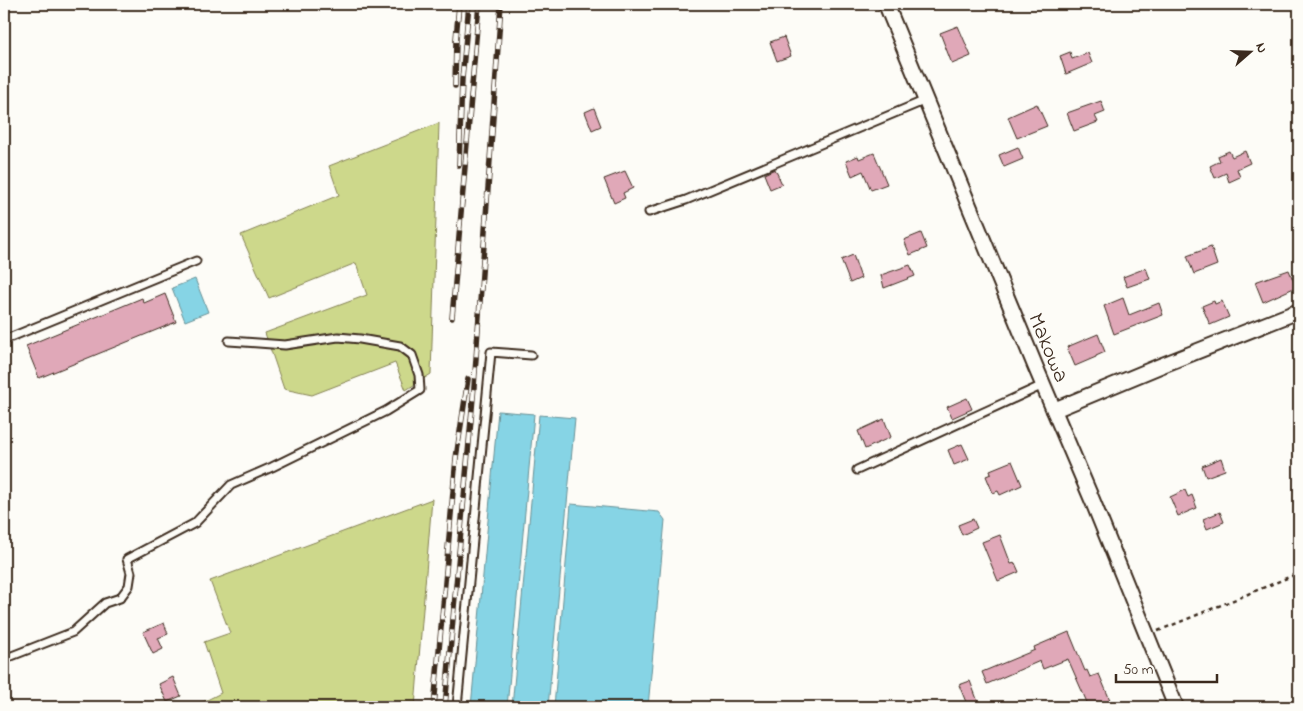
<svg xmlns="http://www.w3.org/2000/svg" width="1303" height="711" viewBox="0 0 1303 711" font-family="'Indie Flower',sans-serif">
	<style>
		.green { fill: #cdd88b; stroke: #848154 }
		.water { fill: #86d4e5; stroke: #689095 }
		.building { fill: #e0a8b8; stroke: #3b2a1e }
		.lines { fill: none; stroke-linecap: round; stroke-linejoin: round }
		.service-casing { stroke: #3b2a1e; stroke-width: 11 }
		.minor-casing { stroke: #3b2a1e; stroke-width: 18 }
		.path { stroke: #3b2a1e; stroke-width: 2.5; stroke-dasharray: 4 4; stroke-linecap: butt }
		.service { stroke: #fdfcf7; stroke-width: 7 }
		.minor { stroke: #fdfcf7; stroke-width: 14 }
		.rail-casing { stroke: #3b2a1e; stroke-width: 5.5 }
		.rail { stroke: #fdfcf7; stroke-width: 4; stroke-dasharray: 11; stroke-linecap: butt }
		.labels { text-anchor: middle; stroke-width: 5; stroke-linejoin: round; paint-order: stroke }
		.street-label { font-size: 22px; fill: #3b2a1e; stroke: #fdfcf7 }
	</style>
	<rect width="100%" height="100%" fill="#fdfcf7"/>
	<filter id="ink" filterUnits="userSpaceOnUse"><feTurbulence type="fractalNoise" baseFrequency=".02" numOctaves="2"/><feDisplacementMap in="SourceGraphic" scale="10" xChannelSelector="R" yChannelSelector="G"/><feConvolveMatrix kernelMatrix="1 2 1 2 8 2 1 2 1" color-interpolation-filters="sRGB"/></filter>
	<g filter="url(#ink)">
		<g class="green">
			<path d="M439,123L431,374L406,390L395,363L312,395L284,389L265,333L367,295L356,263L269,298L241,235L339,195L329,166Z"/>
			<path d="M432,499L415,707H193L221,693L204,642L230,633L210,581Z"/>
		</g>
		<g class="water">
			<path d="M195,279L208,312L185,321L172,288Z"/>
			<path d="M498,411L534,414L507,707H471Z"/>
			<path d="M539,415L575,418L548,707H512Z"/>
			<path d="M571,504L659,512L665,520L648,707H554Z"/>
		</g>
		<g class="building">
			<path d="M958,26L971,56L952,64L940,33Z"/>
			<path d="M784,37L791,56L777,61L770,42Z"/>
			<path d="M1070,52L1072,59L1088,53L1092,63L1066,74L1060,56Z"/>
			<path d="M1101,101L1105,112L1095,116L1098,122L1074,131L1067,113Z"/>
			<path d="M1037,104L1047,126L1017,138L1008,117Z"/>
			<path d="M594,108L601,126L592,130L585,112Z"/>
			<path d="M1018,147L1023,159L1004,167L999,155Z"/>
			<path d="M1229,151L1232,157L1245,151L1250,163L1237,169L1240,177L1229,182L1226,173L1215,178L1210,166L1220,161L1218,156Z"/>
			<path d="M874,153L887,184L871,190L863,171L852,176L846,161L858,156L859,159Z"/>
			<path d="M775,169L782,184L770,189L764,174Z"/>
			<path d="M625,171L633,188L623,193L625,198L614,203L604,179Z"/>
			<path d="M921,233L927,248L910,255L904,240Z"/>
			<path d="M1211,247L1217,265L1194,274L1187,256Z"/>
			<path d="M853,255L861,278L850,283L841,260Z"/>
			<path d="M910,265L915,276L884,288L881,275Z"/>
			<path d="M1146,268L1150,279L1127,287L1123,277Z"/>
			<path d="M1289,270L1296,287L1263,302L1255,282Z"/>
			<path d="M165,294L176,322L39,378L26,346L142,298L144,303Z"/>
			<path d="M1123,298L1129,315L1159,303L1163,315L1114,334L1104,306Z"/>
			<path d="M1214,301L1215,304L1222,301L1229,317L1210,325L1202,306Z"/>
			<path d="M1098,334L1105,352L1096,356V357L1075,366L1067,347Z"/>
			<path d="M967,398L972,409L952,418L947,407Z"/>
			<path d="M884,419L891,437L865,449L858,431Z"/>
			<path d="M962,444L969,459L954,465L948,450Z"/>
			<path d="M1221,458L1225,470L1206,477L1202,466Z"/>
			<path d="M1012,461L1022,485L1000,495L998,491L993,493L986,476L991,474L990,470Z"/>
			<path d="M1185,490L1188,497L1192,495L1197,508L1178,516L1170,497Z"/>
			<path d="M1220,512L1224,522L1207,529L1203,519Z"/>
			<path d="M973,519L977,528L962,535L958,525Z"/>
			<path d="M1000,535L1011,564L1015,563L1019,572L998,581L982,542Z"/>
			<path d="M164,623L168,634L158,638L163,649L153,654L143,632Z"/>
			<path d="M1069,632L1085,671L1087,670L1090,677L1099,674L1113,707H1089L1068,659L1043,669L1040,661L987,684L982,672L1035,650L1034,647Z"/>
			<path d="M173,677L181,696L167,702L159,684Z"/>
			<path d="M970,681L980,707H968L959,685Z"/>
		</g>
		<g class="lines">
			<defs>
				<g id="service">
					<path d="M649,212L686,200L926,100"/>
					<path d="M4,340L196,261"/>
					<path d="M857,470L1043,385"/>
					<path d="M4,659L73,632L105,603L120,598L129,586L131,573L127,559L195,523L231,485L272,467L386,411L420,390L419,375L412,355L400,346L360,339L338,337L285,345L229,341"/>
					<path d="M457,707L491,352L531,355"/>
				</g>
				<g id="minor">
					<path d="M886,4L1036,368L1093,502L1176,707"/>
					<path d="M1054,410L1160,366L1299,311"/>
				</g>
			</defs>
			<use href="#service" class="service-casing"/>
			<use href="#minor" class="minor-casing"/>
			<path class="path" d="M1158,631L1299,573"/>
			<use href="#service" class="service"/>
			<use href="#minor" class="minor"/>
			<defs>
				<g id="rail">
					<path d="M455,86L456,39L459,4"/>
					<path d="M459,165L462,79L469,4"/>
					<path d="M452,318L479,4"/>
					<path d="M434,707L456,458L468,379"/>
					<path d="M445,707L474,387L501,4"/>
				</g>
			</defs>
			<use href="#rail" class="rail-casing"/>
			<use href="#rail" class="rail"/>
		</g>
	</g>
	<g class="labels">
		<g class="street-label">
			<text transform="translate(1050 347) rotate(67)" y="8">Makowa</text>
		</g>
	</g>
	<rect width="1303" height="711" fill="none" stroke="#fdfcf7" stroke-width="20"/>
	<rect x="10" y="10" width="1283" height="691" fill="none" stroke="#3b2a1e" stroke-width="2" filter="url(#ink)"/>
	<g transform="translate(1250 52) rotate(70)" stroke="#fdfcf7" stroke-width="4" paint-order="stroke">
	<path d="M0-4L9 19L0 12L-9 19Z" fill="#3b2a1e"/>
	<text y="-8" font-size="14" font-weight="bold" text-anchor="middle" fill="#3b2a1e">N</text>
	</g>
	<path d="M1116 674v8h101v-8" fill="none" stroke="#3b2a1e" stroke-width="2.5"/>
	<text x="1123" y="674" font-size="15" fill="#3b2a1e" stroke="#fdfcf7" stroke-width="4" paint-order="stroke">50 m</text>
</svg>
